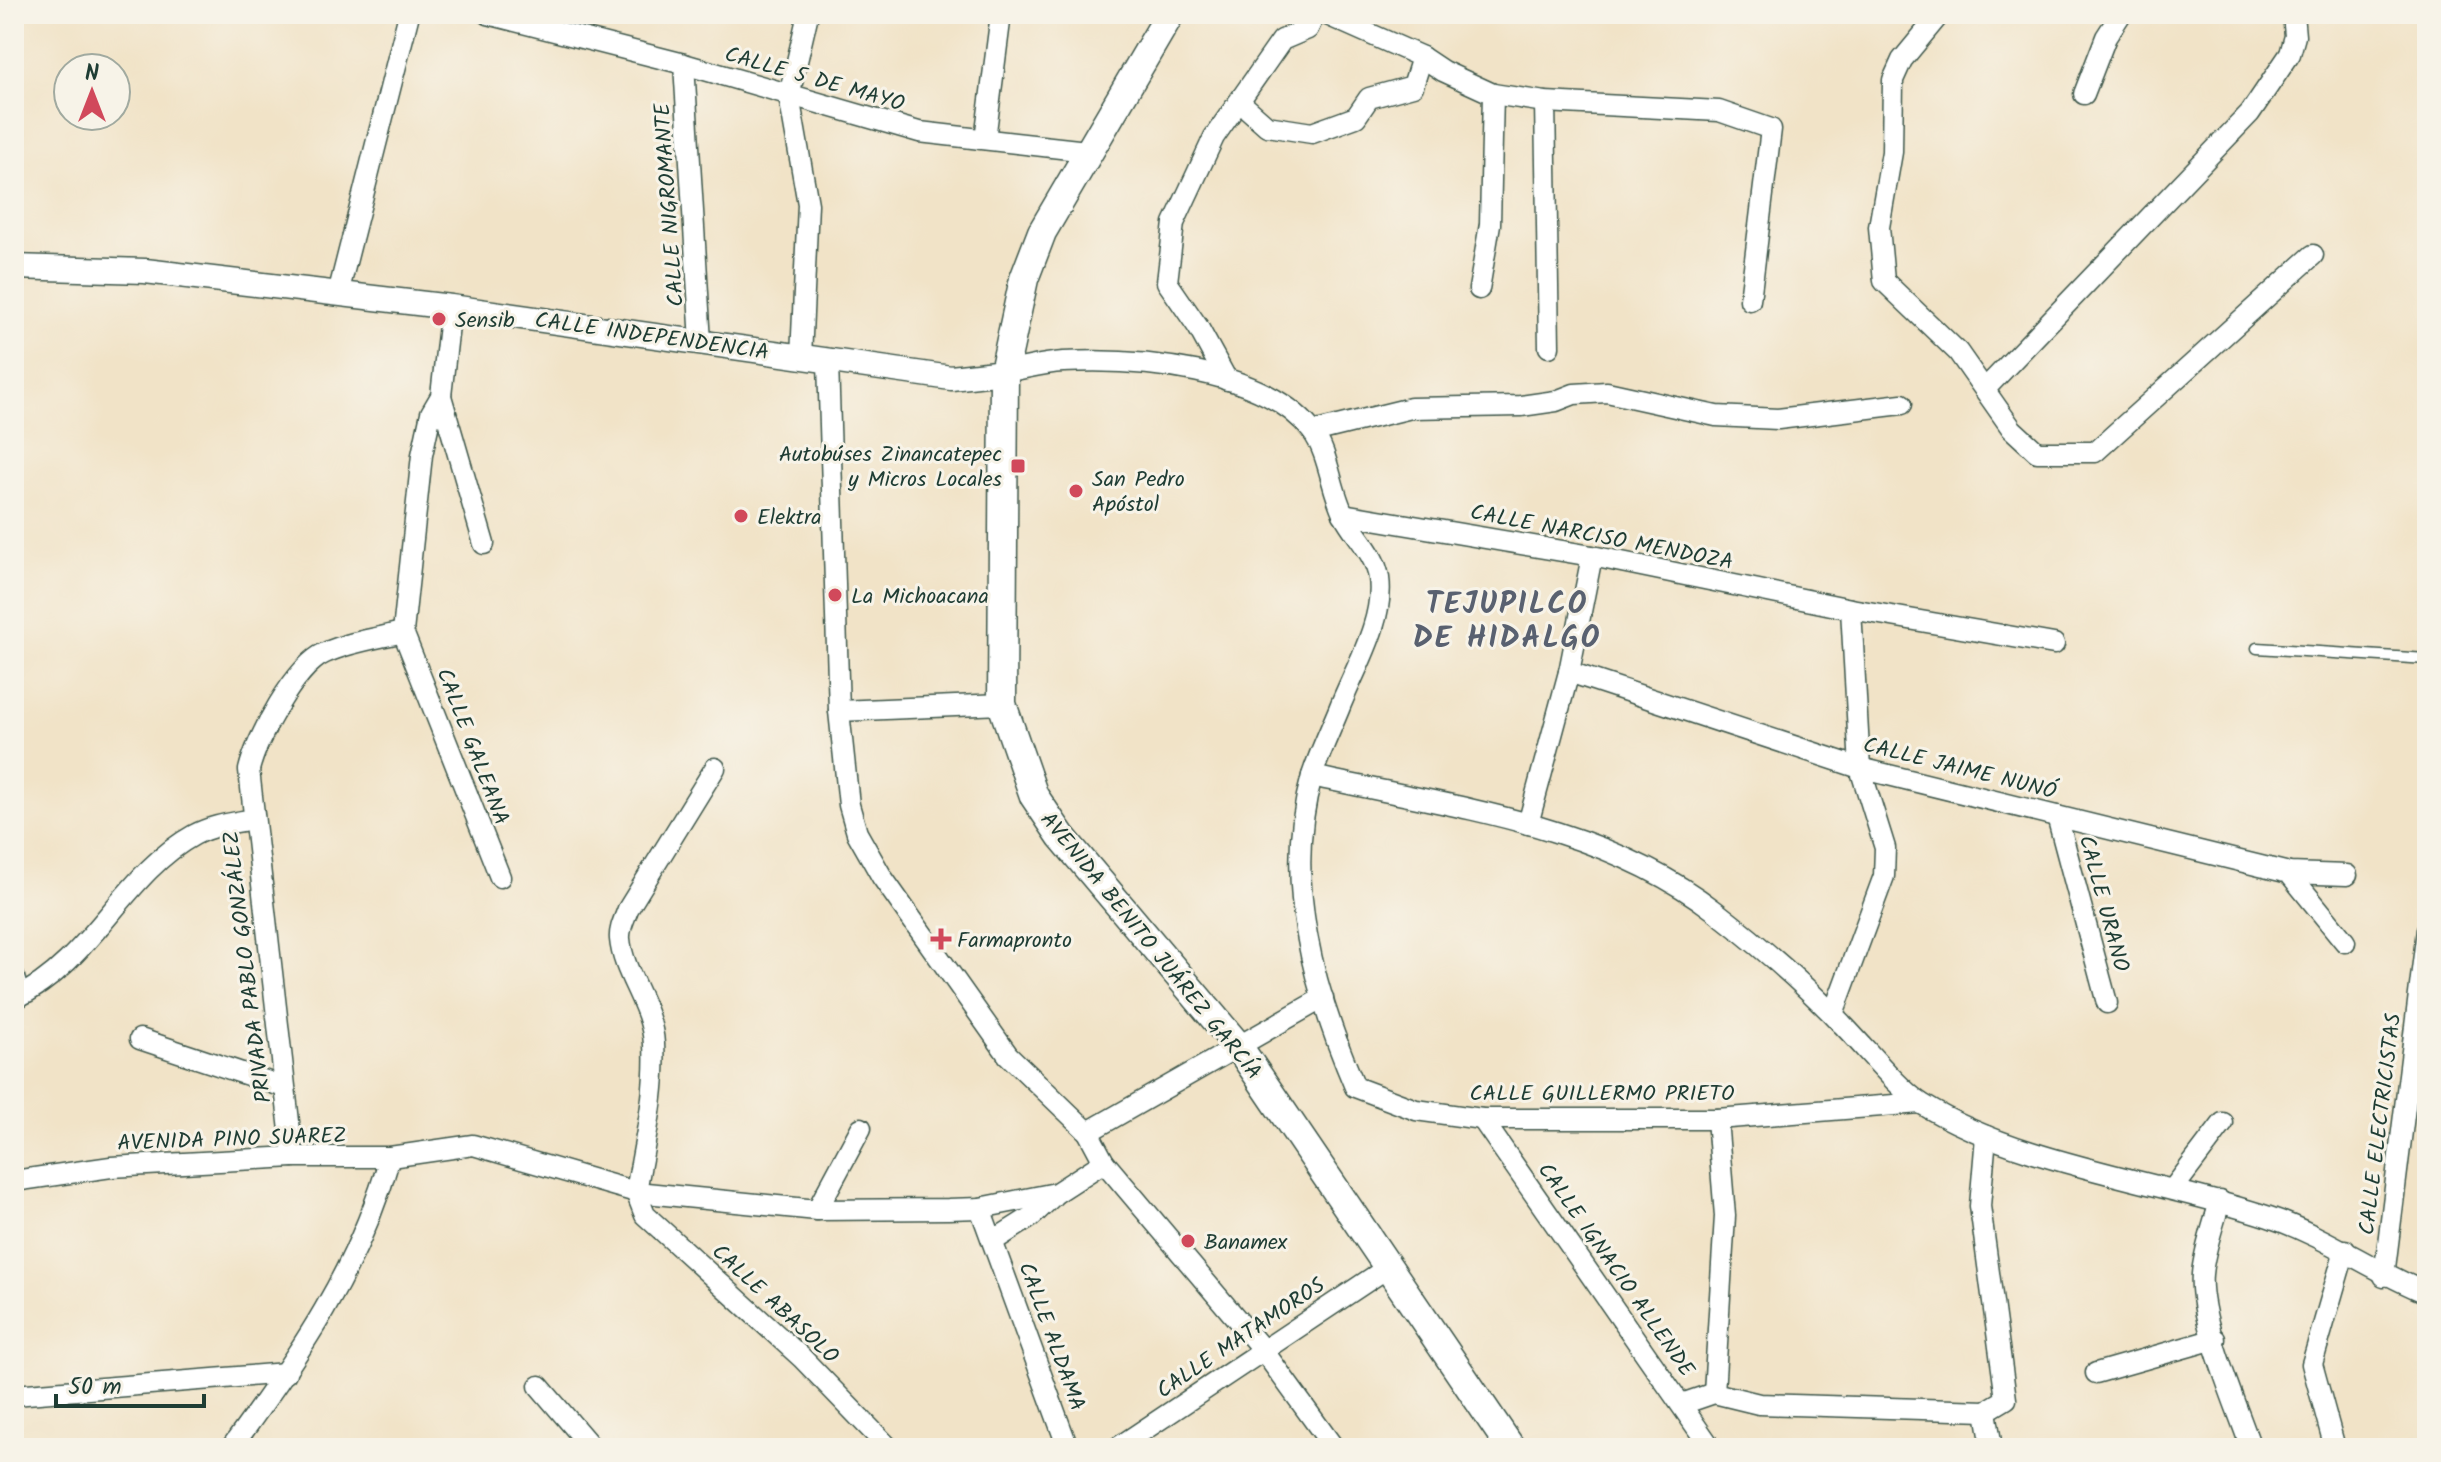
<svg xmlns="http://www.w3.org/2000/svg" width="2441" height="1462" viewBox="0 0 2441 1462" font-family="Kalam,sans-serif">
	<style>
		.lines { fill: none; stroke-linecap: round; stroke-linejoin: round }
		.service-casing { stroke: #3e564a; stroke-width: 13 }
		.minor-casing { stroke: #3e564a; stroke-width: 23 }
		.tertiary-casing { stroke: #3e564a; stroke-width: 27 }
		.secondary-casing { stroke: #3e564a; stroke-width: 31 }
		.service { stroke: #fff; stroke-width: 10 }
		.minor { stroke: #fff; stroke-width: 20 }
		.tertiary { stroke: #fff; stroke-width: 24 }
		.secondary { stroke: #fff; stroke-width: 28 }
		.poi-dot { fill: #d1495b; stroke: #f7f3e8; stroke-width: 3 }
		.labels { text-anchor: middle; stroke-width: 6; stroke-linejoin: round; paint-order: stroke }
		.street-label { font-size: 22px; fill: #1f3d34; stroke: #f7f3e8 }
		.poi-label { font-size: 22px; fill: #1f3d34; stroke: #f7f3e8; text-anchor: start }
		.district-label { font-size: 30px; font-weight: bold; letter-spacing: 2px; fill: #596170; stroke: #f7f3e8 }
	</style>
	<rect width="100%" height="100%" fill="#f7f3e8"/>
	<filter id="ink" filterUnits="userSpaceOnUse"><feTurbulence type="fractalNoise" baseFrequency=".0125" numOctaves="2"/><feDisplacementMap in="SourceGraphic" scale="16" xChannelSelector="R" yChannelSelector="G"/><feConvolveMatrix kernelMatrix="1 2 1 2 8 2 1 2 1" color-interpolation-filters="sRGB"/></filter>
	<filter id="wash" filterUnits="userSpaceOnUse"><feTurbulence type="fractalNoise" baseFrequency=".006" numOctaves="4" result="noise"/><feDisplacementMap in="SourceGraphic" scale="32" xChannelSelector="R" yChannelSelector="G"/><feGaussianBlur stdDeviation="1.8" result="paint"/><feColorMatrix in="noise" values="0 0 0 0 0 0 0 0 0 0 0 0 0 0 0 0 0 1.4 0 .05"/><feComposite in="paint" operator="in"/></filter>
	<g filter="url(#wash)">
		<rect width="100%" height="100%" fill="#f1e3c7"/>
	</g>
	<g filter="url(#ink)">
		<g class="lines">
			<defs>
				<path id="service" d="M2257,648L2427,659"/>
				<g id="minor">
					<path d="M488,14L684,64L919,132L1087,151"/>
					<path d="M1325,14L1422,57L1443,71L1493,94L1545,102L1719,111L1771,129L1750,300"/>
					<path d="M1940,14L1902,60L1893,80L1892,152L1879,227L1884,281L1958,352L2012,429L2037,452H2095L2313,255"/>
					<path d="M684,64L701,342"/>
					<path d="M2084,94L2106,37L2121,14"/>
					<path d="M1545,102L1549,347"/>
					<path d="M1241,103L1267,126L1312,133L1356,117L1369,98L1413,86L1422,57"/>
					<path d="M985,139L1001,14"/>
					<path d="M1479,289L1490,224L1493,94"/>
					<path d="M338,294L409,14"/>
					<path d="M451,307L441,396L431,413L422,455L403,632L500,877"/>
					<path d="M801,357L808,204L789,96L808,14"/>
					<path d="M828,362L839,711L849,805L857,833L882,877L1008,1055L1088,1132L1104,1162L1263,1350L1334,1448"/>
					<path d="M1004,372C1023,369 1043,363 1063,362C1136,358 1263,368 1312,431C1329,453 1331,490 1344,515C1355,536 1375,553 1379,578C1385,621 1354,670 1339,709C1330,731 1319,754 1312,776C1282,880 1314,991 1355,1087L1416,1110L1482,1119H1717L1920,1103"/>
					<path d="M1227,380L1198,327L1167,282L1174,223L1214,137L1282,40L1308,29L1315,14"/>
					<path d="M1985,389L2250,113L2290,54L2295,36L2293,14"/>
					<path d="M441,396L484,544"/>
					<path d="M1313,432L1411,408L1521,406L1556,401L1574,394L1607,392L1716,416L1778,419L1902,404"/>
					<path d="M1343,514L1592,556L1851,609L2054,644"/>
					<path d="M1569,672L1860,768L2289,873L2347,875"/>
					<path d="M839,711L1002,704"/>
					<path d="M715,768L628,909C625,918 619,928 620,939C623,974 652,1005 654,1044C657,1094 644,1143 636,1192L645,1215L802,1358L889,1448"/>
					<path d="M1312,776C1447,806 1603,824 1715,911C1759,945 1804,984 1842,1024C1864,1046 1898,1089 1922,1104C2018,1164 2161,1181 2269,1217C2326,1236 2372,1271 2427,1293"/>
					<path d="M2057,816L2107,1003"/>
					<path d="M1528,824L1569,672L1592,556"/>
					<path d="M2289,873L2345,942"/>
					<path d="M14,977L19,997"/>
					<path d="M14,999C92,962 123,874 194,835C213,825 233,823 253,819"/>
					<path d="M1833,1014L1884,876L1885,848L1860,768L1851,609"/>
					<path d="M140,1039L284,1087"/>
					<path d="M1482,1119L1711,1448"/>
					<path d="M1088,1132L1323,998"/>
					<path d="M293,1157L249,770C256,739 295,666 325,653C349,642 378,638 403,632"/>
					<path d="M14,1181L111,1167L293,1157H390L473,1145L636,1192L817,1210L948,1209L980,1208L1056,1193L1104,1162"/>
					<path d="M2173,1189L2223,1123"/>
					<path d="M2220,1201C2214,1224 2204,1250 2202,1274C2198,1318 2236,1404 2251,1448"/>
					<path d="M980,1208L1068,1448"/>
					<path d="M817,1210L861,1128"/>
					<path d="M993,1241L1031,1217L1053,1196"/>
					<path d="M2384,1276L2427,930"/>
					<path d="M2096,1373L2215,1339"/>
					<path d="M539,1386L592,1448"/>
					<path d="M1714,1393L1725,1216L1717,1119"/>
					<path d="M14,1395L286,1373"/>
					<path d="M1682,1404L1714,1393L1759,1404L1986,1411L2006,1399L1980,1206L1986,1136"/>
					<path d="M1986,1411L1992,1448"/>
					<path d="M231,1448C300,1354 358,1270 390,1157"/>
					<path d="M1117,1448L1390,1266"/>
					<path d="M2335,1448L2312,1364L2345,1250"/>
				</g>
				<path id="tertiary" d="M14,267L145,271L451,307L951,378L1004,372"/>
				<path id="secondary" d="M1170,14L1042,232L1024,279L1004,372L1002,704L1034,796L1061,836L1238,1046L1511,1448"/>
			</defs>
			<use href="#service" class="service-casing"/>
			<use href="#minor" class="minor-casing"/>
			<use href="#tertiary" class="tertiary-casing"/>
			<use href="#secondary" class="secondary-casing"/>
			<use href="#service" class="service"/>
			<use href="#minor" class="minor"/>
			<use href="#tertiary" class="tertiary"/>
			<use href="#secondary" class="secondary"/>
		</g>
	</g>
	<g class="poi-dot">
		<circle cx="439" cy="319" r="8"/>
		<rect x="1010" y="458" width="16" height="16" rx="4"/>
		<circle cx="1076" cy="491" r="8"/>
		<circle cx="741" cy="516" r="8"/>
		<circle cx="835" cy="595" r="8"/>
		<path d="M937 927h8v8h8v8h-8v8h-8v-8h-8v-8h8z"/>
		<circle cx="1188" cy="1241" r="8"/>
	</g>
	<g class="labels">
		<g class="street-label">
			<text transform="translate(815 78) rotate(16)" y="8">CALLE 5 DE MAYO</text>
			<text transform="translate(668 205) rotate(-94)" y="8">CALLE NIGROMANTE</text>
			<text transform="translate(652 335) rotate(8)" y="8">CALLE INDEPENDENCIA</text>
			<text transform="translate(1602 536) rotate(11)" y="8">CALLE NARCISO MENDOZA</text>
			<text transform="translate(474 746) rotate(69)" y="8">CALLE GALEANA</text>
			<text transform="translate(1960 767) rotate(14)" y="8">CALLE JAIME NUNÓ</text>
			<text transform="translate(2105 903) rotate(75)" y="8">CALLE URANO</text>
			<text transform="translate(1152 945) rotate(51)" y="8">AVENIDA BENITO JUÁREZ GARCÍA</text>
			<text transform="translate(246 967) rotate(-97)" y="8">PRIVADA PABLO GONZÁLEZ</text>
			<text x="1602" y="1100">CALLE GUILLERMO PRIETO</text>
			<text transform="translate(2379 1124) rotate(-83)" y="8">CALLE ELECTRICISTAS</text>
			<text transform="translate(232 1138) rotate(-2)" y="8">AVENIDA PINO SUAREZ</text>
			<text transform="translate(1617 1269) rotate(55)" y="8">CALLE IGNACIO ALLENDE</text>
			<text transform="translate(776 1303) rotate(43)" y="8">CALLE ABASOLO</text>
			<text transform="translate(1053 1336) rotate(70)" y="8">CALLE ALDAMA</text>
			<text transform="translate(1240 1337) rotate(-34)" y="8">CALLE MATAMOROS</text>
		</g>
		<g class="poi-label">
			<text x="455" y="327">Sensib</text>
			<text x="1002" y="461" text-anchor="end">Autobúses Zinancatepec<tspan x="1002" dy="25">y Micros Locales</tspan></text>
			<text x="1092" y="486">San Pedro<tspan x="1092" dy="25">Apóstol</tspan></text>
			<text x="757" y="524">Elektra</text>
			<text x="851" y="603">La Michoacana</text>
			<text x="957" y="947">Farmapronto</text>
			<text x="1204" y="1249">Banamex</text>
		</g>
		<g class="district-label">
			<text x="1507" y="613">TEJUPILCO<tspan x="1507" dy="34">DE HIDALGO</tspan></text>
		</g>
	</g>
	<rect width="2441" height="1462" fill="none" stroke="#f7f3e8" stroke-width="48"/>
	<g transform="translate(92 92)"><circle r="38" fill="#f7f3e8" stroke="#a1aaa0" stroke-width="2"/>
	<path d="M0-6L14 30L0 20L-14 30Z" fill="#d1495b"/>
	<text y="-12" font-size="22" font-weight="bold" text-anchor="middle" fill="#1f3d34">N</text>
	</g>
	<path d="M56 1394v12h148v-12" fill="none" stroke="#1f3d34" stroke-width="4"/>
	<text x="68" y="1394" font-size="24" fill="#1f3d34" stroke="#f7f3e8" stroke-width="6" paint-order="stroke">50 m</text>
</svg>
